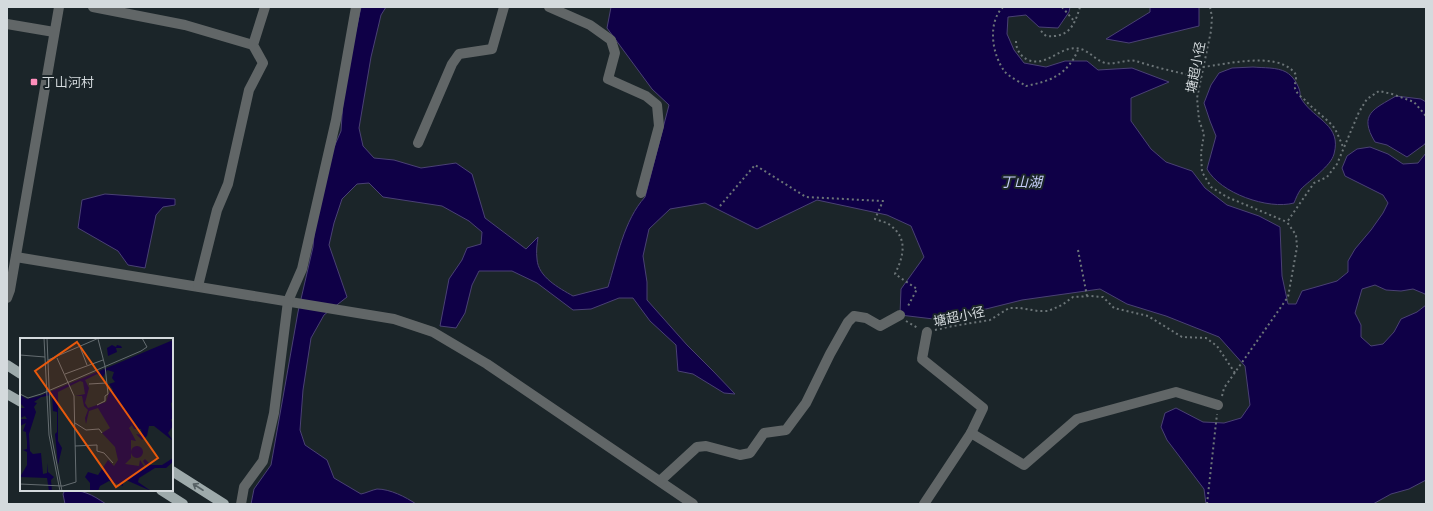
<svg xmlns="http://www.w3.org/2000/svg" width="1433" height="511" viewBox="0 0 1433 511" font-family="'Open Sans','Noto Sans SC',sans-serif">
	<style>
		.water { fill: #0f0047; stroke: #4a4174 }
		.lines { fill: none; stroke-linecap: round; stroke-linejoin: round }
		.path { stroke: #6c7578; stroke-width: 2; stroke-dasharray: 2 3; stroke-linecap: butt }
		.minor { stroke: #616667; stroke-width: 10 }
		.major { stroke: #9eaaab; stroke-width: 10 }
		.oneway { stroke: #566164 }
		.poi-dot { fill: #fe8ebb; stroke: #1b2529; stroke-width: 1.5 }
		.labels { text-anchor: middle; stroke-width: 4; stroke-linejoin: round; paint-order: stroke }
		.street-label { font-size: 13px; fill: #d4dadd; stroke: #1b2529 }
		.poi-label { font-size: 13px; fill: #d4dadd; stroke: #1b2529; text-anchor: start }
		.water-label { font-size: 14px; font-style: italic; fill: #c5ccf7; stroke: #1b2529 }
		.inset-road { fill: none; stroke: #656d71; stroke-width: 1 }
		.view { fill: #e8590c; fill-opacity: 0.15; stroke: #e8590c; stroke-width: 2 }
		.inset-edge { fill: none; stroke: #d4dadd; stroke-width: 2 }
	</style>
	<rect width="100%" height="100%" fill="#1b2529"/>
	<g class="water">
		<path d="M361,7H386L381,15L371,57L359,128L363,146L374,158L394,160L421,168L456,163L472,174L485,218L526,249L538,237C537,244 536,252 537,259C538,277 559,288 573,296L608,287C617,258 624,220 645,197L669,105L652,89L607,28L611,7H1070L1069,12L1058,28L1039,27L1026,15L1008,17L1007,34L1014,50L1024,63L1046,67L1065,61H1087L1098,70L1132,68L1169,82L1131,98V121L1151,149L1166,162L1192,171L1205,188L1227,205L1259,216L1280,227L1282,276L1288,304H1296L1302,291L1337,281L1348,272V261L1355,249L1371,230L1383,213L1388,203L1383,195L1345,176L1342,168L1347,156L1357,149L1370,147L1388,154L1403,164L1418,163L1426,153V296L1425,294L1413,289L1401,291L1386,290L1375,285L1362,289L1355,313L1361,325V337L1371,346L1383,344L1394,332L1401,319L1417,312L1426,305V480L1409,489L1391,494L1373,504H1206L1204,489L1167,440L1161,427L1165,413L1176,408L1203,422L1224,423L1241,418L1250,405L1245,366L1219,337L1166,316L1127,304L1100,289L1022,300L942,320L900,315L901,289L924,257L911,226L887,215L817,200L757,229L705,203L670,209L649,229L643,256L647,282V300L687,345L713,371L735,394L724,393L693,374L678,371L676,345L650,321L633,298H619L591,309L573,310L537,283L512,271H479L472,285L465,313L456,328L440,326L449,279L462,260L467,248L481,244L482,232L469,221L442,206L383,197L369,183L357,184L342,199L334,223L329,245L347,297L324,315L311,338L303,390L300,430L305,445L327,460L334,478L361,494C366,493 372,490 377,489C390,489 406,497 416,504H251L254,489L271,465L298,312L313,247L318,184L341,131L344,85Z"/>
		<path d="M1150,7H1199V26L1129,43L1106,39L1150,12Z"/>
		<path d="M1253,67C1263,68 1277,67 1286,72C1293,76 1298,84 1300,92C1300,95 1300,97 1302,100C1315,120 1342,125 1334,154C1331,166 1310,180 1301,189C1298,193 1296,198 1294,203C1268,210 1220,193 1207,169L1216,136L1210,121L1204,103L1211,85L1219,73L1232,68Z"/>
		<path d="M1396,96L1421,99L1426,102V141L1425,144L1407,157L1387,145L1375,142C1358,114 1374,109 1396,96Z"/>
		<path d="M105,194L175,199V205L163,207L156,215L145,268L128,265L118,251L78,228L82,200Z"/>
		<path d="M65,490C84,490 91,494 106,504H65L63,494Z"/>
	</g>
	<g class="lines">
		<g class="path">
			<path d="M1003,7C987,23 992,55 1005,72C1011,78 1020,82 1026,86C1051,81 1067,75 1078,50"/>
			<path d="M1062,7L1075,22"/>
			<path d="M1210,7L1212,17L1211,31L1197,98L1199,120L1204,134L1201,153L1202,172L1211,187L1227,197L1287,222"/>
			<path d="M1041,31L1046,36C1068,38 1074,27 1080,7"/>
			<path d="M1016,41C1016,49 1020,56 1028,60C1044,66 1056,52 1069,49C1087,45 1092,59 1105,63C1115,65 1126,59 1136,61C1142,63 1149,65 1156,67C1171,71 1186,74 1201,78"/>
			<path d="M1203,67C1228,64 1274,52 1293,71C1299,76 1294,82 1295,88C1296,93 1301,97 1305,100C1313,109 1323,116 1332,125C1337,131 1340,140 1343,147"/>
			<path d="M720,206L755,165L806,197L883,201L875,219C880,221 886,222 890,225C909,239 903,257 895,274L917,289L907,308"/>
			<path d="M1078,250L1087,296"/>
			<path d="M906,321L918,328"/>
			<path d="M935,330L953,326L990,320L1009,308H1020L1038,311H1048L1062,305L1073,297L1090,296L1103,297L1114,308L1148,316L1182,337L1206,338L1217,346L1235,373"/>
			<path d="M1222,396L1224,388L1288,297L1297,247L1296,235L1287,222L1314,183L1327,177L1337,164L1359,112L1367,99L1379,91L1392,94L1414,102L1426,116"/>
			<path d="M1207,504L1217,414"/>
		</g>
		<g class="minor">
			<path d="M93,7L185,25L253,45"/>
			<path d="M549,7L590,25L611,40L615,53L608,79L646,96L657,105L659,126L641,193"/>
			<path d="M7,24L54,32"/>
			<path d="M418,143L452,64L459,54L492,49L504,7"/>
			<path d="M16,257L394,319L433,332L487,364L693,504"/>
			<path d="M198,286L217,210L228,184L249,90L263,63L253,45L265,7"/>
			<path d="M7,298L10,290L59,7"/>
			<path d="M927,332L922,359L983,408L971,433"/>
			<path d="M660,481L697,447L706,446L740,455L750,453L764,433L786,430L806,403L830,354L848,322L854,316L866,318L880,326L900,315"/>
			<path d="M241,504L244,487L263,461L274,413L288,301L302,269L336,120L356,7"/>
			<path d="M924,504L971,433L1024,465L1077,419L1176,392L1218,405"/>
		</g>
		<g class="major">
			<path d="M7,365L21,374"/>
			<path d="M7,394L21,402"/>
			<path d="M172,471L224,504"/>
			<path d="M161,490L183,504"/>
		</g>
	</g>
	<defs><path id="oneway-shaft" d="M-6 0H5M1.5-3L5.5 0L1.5 3" fill="none" stroke-width="1.6" stroke-linecap="round" stroke-linejoin="round"/></defs>
	<use class="oneway" href="#oneway-shaft" transform="translate(198 487) rotate(-147)"/>
	<rect class="poi-dot" x="30" y="78" width="8" height="8" rx="2"/>
	<g class="labels">
		<g class="street-label">
			<text transform="translate(1195 67) rotate(-79)" y="5">塘超小径</text>
			<text transform="translate(959 316) rotate(-12)" y="5">塘超小径</text>
		</g>
		<g class="poi-label">
			<text x="42" y="87">丁山河村</text>
		</g>
		<g class="water-label">
			<text x="1021" y="187">丁山湖</text>
		</g>
	</g>
	<g transform="translate(20 338)">
		<rect width="153" height="153" fill="#1b2529"/>
		<path d="M153,2V64L151,65L153,81H151L153,88L148,95L153,103L134,88H129L127,98L122,102L116,96L122,97L121,91H114L112,87L109,90L116,103L111,102V120L105,126L119,128L120,122L124,128H126L123,123L125,121L129,125L128,127H142L153,120V124L146,130H135L119,140L118,144L131,153L106,142L103,144V148L89,143L80,148L78,153H70V145L65,139L68,134L78,137L88,122L94,128L98,122L95,109L82,95L90,90L78,70L69,73L66,86L65,80L68,72L64,68L62,58H55L65,56L63,44L60,43L38,54V103L42,110L38,127L35,96L37,94V74L33,73L32,57L21,59L14,64L17,65L14,69L16,74L9,96L10,113L13,116L21,115L23,136L27,135L28,125V134L34,139L31,142L32,153H29L27,140L0,139L7,127V114L3,112L7,111V104L6,94L3,93L6,85L0,88V81H7L5,78L0,80V70H5L0,65V57L7,61L20,58ZM87,32L94,34L92,40L95,44L89,46L93,52L89,55L86,64L68,70L65,65L69,50L65,42L77,36L83,39ZM92,7L96,9L97,7L101,8L102,10H96L97,14L88,18L87,10ZM111 114a6 6 0 1 1 12 0a6 6 0 1 1-12 0Z" fill="#0f0047" fill-rule="evenodd"/>
		<path class="inset-road" d="M24,0L29,97L40,153M27,0L31,96L42,153M60,9L67,27M0,17L25,19M28,22L79,0M45,36L83,22M69,46L86,45M0,56L8,60L21,56L121,13L127,9L122,0M77,67L85,63V58L88,56L85,28L78,1M55,85L66,92L79,91L82,95M55,108L77,107V113L84,115L93,125M0,146L43,148L56,144L54,58L37,20"/>
		<path class="view" d="M57,4L138,120L96,149L15,33Z"/>
		<rect width="153" height="153" class="inset-edge"/>
	</g>
	<rect width="1433" height="511" fill="none" stroke="#d4dadd" stroke-width="16"/>
</svg>
